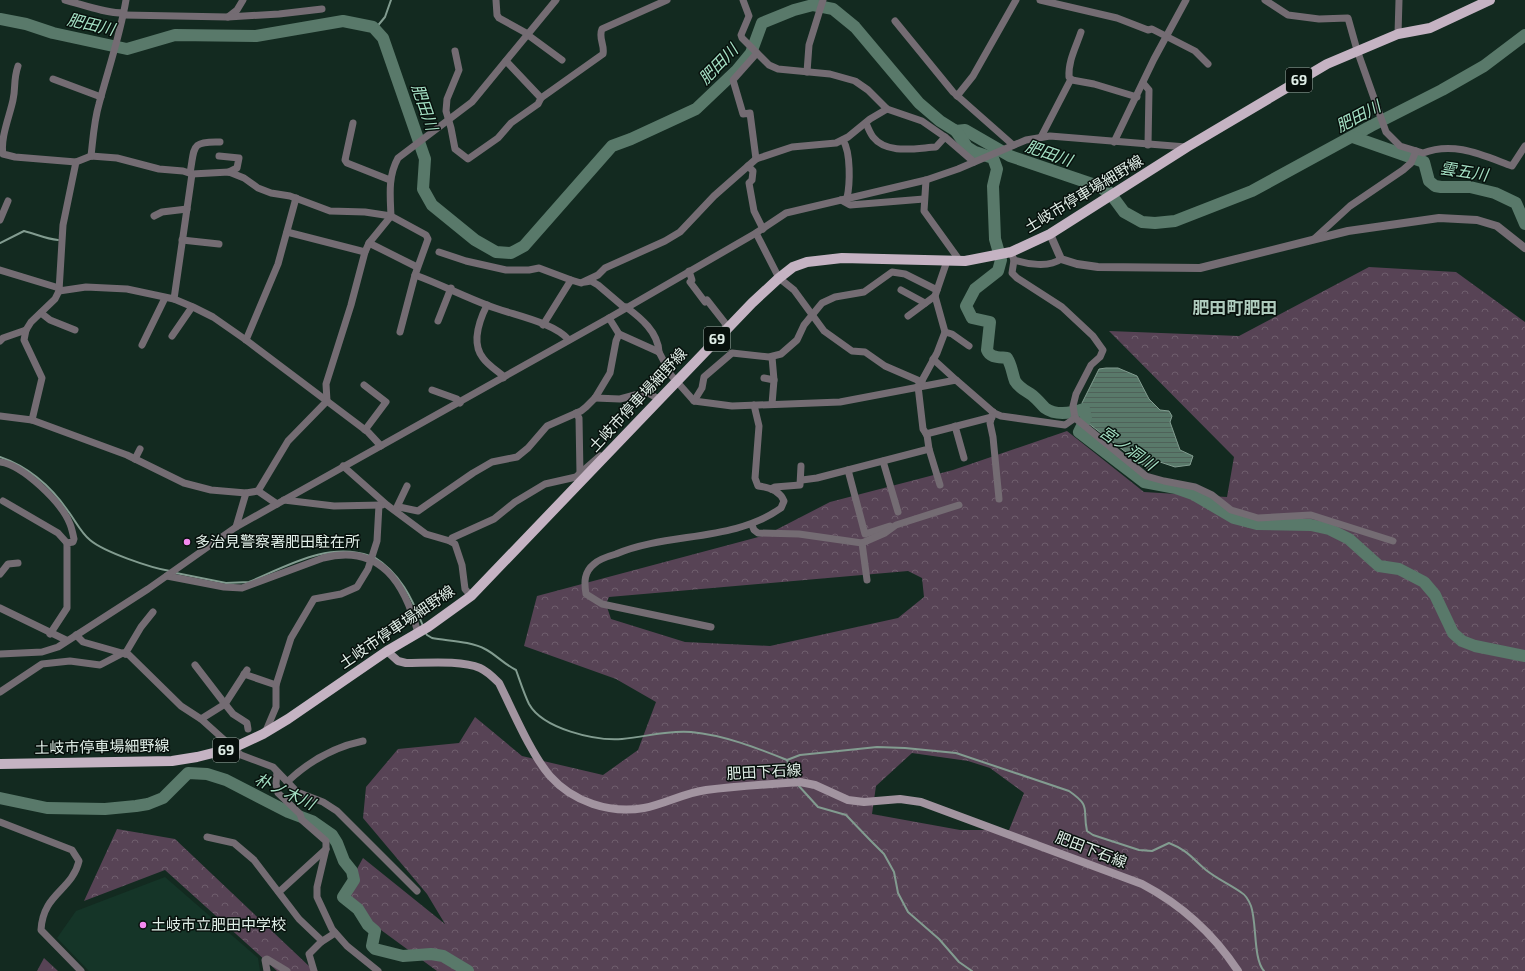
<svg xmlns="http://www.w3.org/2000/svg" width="1525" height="971" viewBox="0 0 1525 971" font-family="'Exo 2','Noto Sans JP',sans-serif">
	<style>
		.built { fill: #153528 }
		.forest { fill: url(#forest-crowns); fill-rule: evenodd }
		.water { fill: url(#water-rules); stroke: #829c90 }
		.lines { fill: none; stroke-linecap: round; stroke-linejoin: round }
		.stream { stroke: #829c90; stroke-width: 2 }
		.river { stroke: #59796a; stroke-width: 12 }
		.minor { stroke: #746c73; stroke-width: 7 }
		.tertiary { stroke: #746c73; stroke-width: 8 }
		.secondary { stroke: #a294a0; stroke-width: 8 }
		.primary { stroke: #c5b3c3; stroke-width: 10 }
		.poi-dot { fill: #f489f0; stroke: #07100c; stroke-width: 1.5 }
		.labels { text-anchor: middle; stroke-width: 3; stroke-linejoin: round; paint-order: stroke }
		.shield { fill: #07100c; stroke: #9faba5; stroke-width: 1 }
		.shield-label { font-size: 14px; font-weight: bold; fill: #e0eee7 }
		.street-label { font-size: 15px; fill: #e0eee7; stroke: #07100c }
		.poi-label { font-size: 15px; fill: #e0eee7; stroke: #07100c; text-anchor: start }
		.water-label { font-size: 16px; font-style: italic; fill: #a4e0c4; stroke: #07100c }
		.quarter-label { font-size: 17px; font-weight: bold; fill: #afcbbd; stroke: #07100c }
	</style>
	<defs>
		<pattern id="forest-crowns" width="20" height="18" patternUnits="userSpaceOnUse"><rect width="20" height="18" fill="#574355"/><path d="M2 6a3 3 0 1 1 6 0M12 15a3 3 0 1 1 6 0" fill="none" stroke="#6f5e6d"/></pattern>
		<pattern id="water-rules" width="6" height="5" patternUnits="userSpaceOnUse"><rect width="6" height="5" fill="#59796a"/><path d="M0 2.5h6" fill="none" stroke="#4f6259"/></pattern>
	</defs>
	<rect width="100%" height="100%" fill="#132a20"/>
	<path class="built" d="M165,877L258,958L260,971H89L57,938L76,911Z"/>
	<g class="forest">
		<path d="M1369,267L1456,272L1525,322V971H437L340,900L363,858L445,924L427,894L363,818L366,787L398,749L459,743L475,717L522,756L603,775L638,750L656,702L616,679L524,646L537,596L766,535L830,502L953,470L1067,431L1144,492L1227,497L1234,457L1109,331L1239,336ZM908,571L922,578L924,597L898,618L770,646L685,642L611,619L606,604L609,597ZM912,753L968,761L990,768L1024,793L1009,830H960L872,814L876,786Z"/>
		<path d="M117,829L175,839L310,967L318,971H277L165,870L84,901Z"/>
		<path d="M44,958L58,971H37Z"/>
	</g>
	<path class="water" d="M1106,368H1118L1137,376L1149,399L1160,410L1169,411L1172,416L1170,422L1180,450L1193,456L1190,465L1175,467L1160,462L1148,469L1084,420L1082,403L1099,369Z"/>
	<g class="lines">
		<g class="stream">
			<path d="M375,29L385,17L391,0"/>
			<path d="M0,243L24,231C36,234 46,239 58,240"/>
			<path d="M0,457C29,467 50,485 68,511C75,520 81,533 90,540C104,552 151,568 170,571"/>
			<path d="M374,557C400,573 412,598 423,626"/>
			<path d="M176,573L226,583L249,582C287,566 329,541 370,556"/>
			<path d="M425,632L427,635L432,638C448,641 470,641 485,649C495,654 504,664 516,670C520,681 524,694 529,704C543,729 595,741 622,739C647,737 665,730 691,732C724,735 757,748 787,760L795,779"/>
			<path d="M787,760L800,755L877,747L905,748L956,753L1069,791C1092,807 1082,808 1087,831L1093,835L1139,850L1152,851L1169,843C1187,850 1192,858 1206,870C1217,879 1231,885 1242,893C1247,896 1249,901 1251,906C1257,923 1253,959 1264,971"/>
			<path d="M798,785L818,807L846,815L870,840L884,854L894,872L898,893L908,912L939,939L959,962L972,971"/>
		</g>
		<g class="river">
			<path d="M0,19L26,24L53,33L127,49L175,35L256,36L343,21L373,27L383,38L425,159L423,189L432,205L475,240L496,252L511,253L524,246L612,146L631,139L696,109L737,70L751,53L762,23L794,10L813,5L833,9L855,27L919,103L940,121L956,131L965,130L1010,156L1098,186L1110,193L1124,212L1142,222L1155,223L1175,221L1252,191L1371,126L1442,90L1484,66L1525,35"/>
			<path d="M956,131L967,147L975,152L993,158L997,169L993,186L995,239L1001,260L998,271L975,289L966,306L972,318L990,322L987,350C990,358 999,357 1007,358C1012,366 1012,373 1015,381C1019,388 1026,391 1032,395C1037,399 1041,404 1045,408C1056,416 1072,413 1084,409L1086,418L1079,432L1144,482L1176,488L1193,494L1234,518L1257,524L1311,525L1329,529L1349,539L1379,566L1399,569L1424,582L1435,595L1453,633L1462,641L1475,646L1525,656"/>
			<path d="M1353,137L1424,162L1429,181L1435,186L1441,187H1470L1495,193L1516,203L1525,224"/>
			<path d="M0,798L47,808L105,809L136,806L148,804L163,798L188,773L207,774L226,780L288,812L312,821L332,835L337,843L344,861L352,871L354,880L343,897L358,909L368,925L375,931L372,946L375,949L403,956L431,954L443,956L468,971"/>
		</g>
		<g class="minor">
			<path d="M65,0C84,5 104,13 124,13"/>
			<path d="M496,0L497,15L499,18L528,34"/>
			<path d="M743,0L749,16L741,35L742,38L769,65L778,69L830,74L855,81L868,90L887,109L922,121L945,137L974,162"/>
			<path d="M1040,0L1117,18L1148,30L1152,29L1195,51L1208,64"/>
			<path d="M1265,0L1288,15L1319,19L1348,18L1357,50L1386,132L1400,146L1423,153C1454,141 1482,155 1512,166L1525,146"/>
			<path d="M124,15L228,17L237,10L243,0"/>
			<path d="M228,17L279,14L322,9"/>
			<path d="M895,21L953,92L1013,145"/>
			<path d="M1081,32C1076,47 1068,61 1069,77L1072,80L1094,84L1137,97"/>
			<path d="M1398,34L1399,0"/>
			<path d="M528,35L562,60"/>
			<path d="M455,51L459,70L447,99L446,111L451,128L455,149L468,159L498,138L511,123L538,104L541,98"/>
			<path d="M506,61L541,98L603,54C605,45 598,38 602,29L667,0"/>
			<path d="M18,66C13,81 16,87 13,100C10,115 0,138 3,154L15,157L76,162"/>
			<path d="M807,72L809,45L823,0"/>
			<path d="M53,79L101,97"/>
			<path d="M1143,83L1149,90L1148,145"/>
			<path d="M957,96L973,76L1016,0"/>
			<path d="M353,123L345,160L347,163L390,180"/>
			<path d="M866,123C868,128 870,133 873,137C887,155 917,148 936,147L945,137"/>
			<path d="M1041,137L1071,79"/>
			<path d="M843,140C851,153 850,184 847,198"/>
			<path d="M1114,142L1154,59L1186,0"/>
			<path d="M91,156C93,139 94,121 99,104C108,70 120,36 126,0"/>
			<path d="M219,156L239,158L237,168L229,172"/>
			<path d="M756,159L750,113L743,114L733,80L757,53"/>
			<path d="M748,166L753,171L752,180L749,183L754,211L763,229"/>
			<path d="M190,173C195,147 190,141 220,142"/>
			<path d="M926,180L924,211L960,261"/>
			<path d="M841,200L850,205L924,199"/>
			<path d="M154,216L162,212L187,209"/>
			<path d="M0,220L8,201"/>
			<path d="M287,232L365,252"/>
			<path d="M756,233L779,278L794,290L824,331L852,351L865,352L885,366L922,382"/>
			<path d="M1314,239L1350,206L1403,170L1411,163L1416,151"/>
			<path d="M182,240L219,244"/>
			<path d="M369,243L417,267"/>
			<path d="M439,252L466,261L506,270H529L539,268L571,280"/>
			<path d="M1011,252L1014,260L1012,273L1017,278L1062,307L1093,336L1103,350L1100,357L1091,365L1076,394L1073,406L1075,418"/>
			<path d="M1014,260C1027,264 1049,268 1061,259"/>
			<path d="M0,270L59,288"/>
			<path d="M689,271L692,280L690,282L705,302L707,300L725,323L726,330"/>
			<path d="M585,282L591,281L598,285L625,308"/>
			<path d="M901,290L925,303"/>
			<path d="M59,291L86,287L127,289L174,299L193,307L213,317L246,340L368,432L381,446"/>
			<path d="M174,299L192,174"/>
			<path d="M487,305C479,321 471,343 483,358C488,365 496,370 502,375L503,378"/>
			<path d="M626,307C641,318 658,332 659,352"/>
			<path d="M41,313L50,320L75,330"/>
			<path d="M908,316L935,296"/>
			<path d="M609,318L619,334L659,352L671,375L694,401L732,406L840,402L956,380L994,413L1001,416L1065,425L1075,418L1146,476L1164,481L1195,487L1212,495L1231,510L1258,518L1311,515L1393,541"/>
			<path d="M438,321L451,288"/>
			<path d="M543,325L571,280L581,283L598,275L605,268L665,241L680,232L714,196L756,159L792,147L836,143L848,137L870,119L887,109"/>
			<path d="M400,332L415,275"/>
			<path d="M945,332L952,334L969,346"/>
			<path d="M172,336L192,307"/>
			<path d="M246,340L278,264L296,198"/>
			<path d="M0,341L3,338L26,330"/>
			<path d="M142,345L165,298"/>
			<path d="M772,357L774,380"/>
			<path d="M933,359L956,380"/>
			<path d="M764,378L774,380L772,404"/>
			<path d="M364,385L386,402L365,430"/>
			<path d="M919,386L937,353L945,332L935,296L947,261"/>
			<path d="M432,390L457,399L460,403"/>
			<path d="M595,398L620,399L646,392L659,399"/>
			<path d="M694,401L702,388L704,377L732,353L769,357L781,354L797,340L804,325L822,303L835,297L864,292L892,272L905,274L937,290"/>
			<path d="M993,412L990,423L993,437L999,499"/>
			<path d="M576,413L579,418L580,474"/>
			<path d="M0,416L32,420L127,455L184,483L211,490L246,493L258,491L277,504"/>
			<path d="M32,420L42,378L24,340L26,330L31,322L55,299L59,291L63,225L76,162L91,156L117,158L159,169L183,171L192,174L229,172L244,178L258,188L271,193L290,196L330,211L365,212L391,216L426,235L428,239L415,275C440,284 463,296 487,305C511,315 552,321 569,340"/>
			<path d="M955,426L964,458"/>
			<path d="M926,434L992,417"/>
			<path d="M929,449L940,485"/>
			<path d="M135,459L140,449"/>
			<path d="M883,461L898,512"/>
			<path d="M0,462C23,465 62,503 70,524C72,529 73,534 74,539L73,542L67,543V608L50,634"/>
			<path d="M343,466L387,505L426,534L450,541L455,544L462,565L465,589L471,596"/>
			<path d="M848,470L865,534L890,526"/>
			<path d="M802,480L817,478L929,449L927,435L923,429L918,386"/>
			<path d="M771,489L775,487L800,485L801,466"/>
			<path d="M258,491L288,441L327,401L326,384L351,305L365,252L369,243L391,216C390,195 388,176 398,158L472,102L556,0"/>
			<path d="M284,500L334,506L382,505"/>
			<path d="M3,501L58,533L67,543"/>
			<path d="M399,507L418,511L473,473L492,462L517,457L528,448L547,426L581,411L586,407L595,398L610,373L616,341L619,334"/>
			<path d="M396,509L407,486"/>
			<path d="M752,525L754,530L758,533L799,534L862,543L867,580"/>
			<path d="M236,527L246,493"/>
			<path d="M450,541L452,538L494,519L515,502L545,484L576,477L600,456"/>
			<path d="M862,543L885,533L896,525L959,505"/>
			<path d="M0,574L8,564L18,563"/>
			<path d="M167,576L224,587L242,588L323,558C381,543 405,584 418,633"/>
			<path d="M0,608L66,640"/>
			<path d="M711,627L602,604L586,594C584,582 584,572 594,564C599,559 609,556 616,554C668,532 734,542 781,508L784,501C780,491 768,487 758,486L755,478L759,426L754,405"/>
			<path d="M76,635L83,642L129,655L181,706L201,719L241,755L273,767L297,792L323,802L337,811L417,891"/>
			<path d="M0,654L42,652L58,647L148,589L236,527L609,318L756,233L786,213L926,180L958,169L1026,140L1050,136L1186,147"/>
			<path d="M125,654L141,627L153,612"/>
			<path d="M195,665L225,704L233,714L247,723L248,729"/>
			<path d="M244,674L276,685"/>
			<path d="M0,692L42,664L70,661L100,665L123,653"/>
			<path d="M201,719L225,704L247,670"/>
			<path d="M265,733L276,707V685L291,638L314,599L341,594L357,587L368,569L377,541L379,505"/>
			<path d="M277,772L276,784L278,793L300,814L302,820L326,841V849L317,887V897L332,929L347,946L378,971"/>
			<path d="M287,782C308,762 334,747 363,741"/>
			<path d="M0,822L72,850L79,861C72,891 43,893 41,930L81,971"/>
			<path d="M207,837L234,843L254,860L299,919L320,939L321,942L309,954L314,971"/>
			<path d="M279,892L326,849"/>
			<path d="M321,942L335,933"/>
			<path d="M267,971L265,960L267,959L287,971"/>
		</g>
		<path class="tertiary" d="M1050,234L1061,259L1077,264L1098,267L1200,268L1348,231L1439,218L1477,220L1497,226L1525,248"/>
		<path class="secondary" d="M387,651L398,661L406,663C427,663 461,660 480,668C487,671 493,677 499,683C513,711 531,754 550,776C573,802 610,814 644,808C665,804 684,793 706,790C737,786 769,784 800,782L815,785L848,800L864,802L900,799L921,802L1142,884C1182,905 1213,933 1238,971"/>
		<path class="primary" d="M0,764L172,761L197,757L233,748L263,734L288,719L387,651L428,627L471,596L752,303L779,278L793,267L807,262L842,258L965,261L1011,252L1050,234L1187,147L1327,64L1398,34L1430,28L1490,0"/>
	</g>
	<g class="poi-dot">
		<circle cx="187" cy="542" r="4"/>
		<circle cx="143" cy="925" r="4"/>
	</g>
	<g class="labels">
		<g class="shield">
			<rect x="1286" y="68" width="26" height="24" rx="3"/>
			<rect x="704" y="327" width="26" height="24" rx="3"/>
			<rect x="213" y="738" width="26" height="24" rx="3"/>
		</g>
		<g class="shield-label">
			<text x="1299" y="85">69</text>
			<text x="717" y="344">69</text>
			<text x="226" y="755">69</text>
		</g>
		<g class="street-label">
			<text transform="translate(1084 194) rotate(-31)" y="5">土岐市停車場細野線</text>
			<text transform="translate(638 400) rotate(-47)" y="5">土岐市停車場細野線</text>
			<text transform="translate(397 627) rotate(-34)" y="5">土岐市停車場細野線</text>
			<text transform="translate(102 747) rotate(-1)" y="5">土岐市停車場細野線</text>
			<text transform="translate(764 772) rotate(-3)" y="5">肥田下石線</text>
			<text transform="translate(1091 850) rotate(21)" y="5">肥田下石線</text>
		</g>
		<g class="poi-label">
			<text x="195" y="547">多治見警察署肥田駐在所</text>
			<text x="151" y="930">土岐市立肥田中学校</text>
		</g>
		<g class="water-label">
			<text transform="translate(91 24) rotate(13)" y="6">肥田川</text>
			<text transform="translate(718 64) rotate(-46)" y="6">肥田川</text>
			<text transform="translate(425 107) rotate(71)" y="6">肥田川</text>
			<text transform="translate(1358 116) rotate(-28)" y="6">肥田川</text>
			<text transform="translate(1049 153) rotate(19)" y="6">肥田川</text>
			<text transform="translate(1464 171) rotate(9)" y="6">雲五川</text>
			<text transform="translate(1128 448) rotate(35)" y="6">宮ノ洞川</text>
			<text transform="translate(285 791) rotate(25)" y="6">朴ノ木川</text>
		</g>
		<g class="quarter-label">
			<text x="1235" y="314">肥田町肥田</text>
		</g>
	</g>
</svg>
